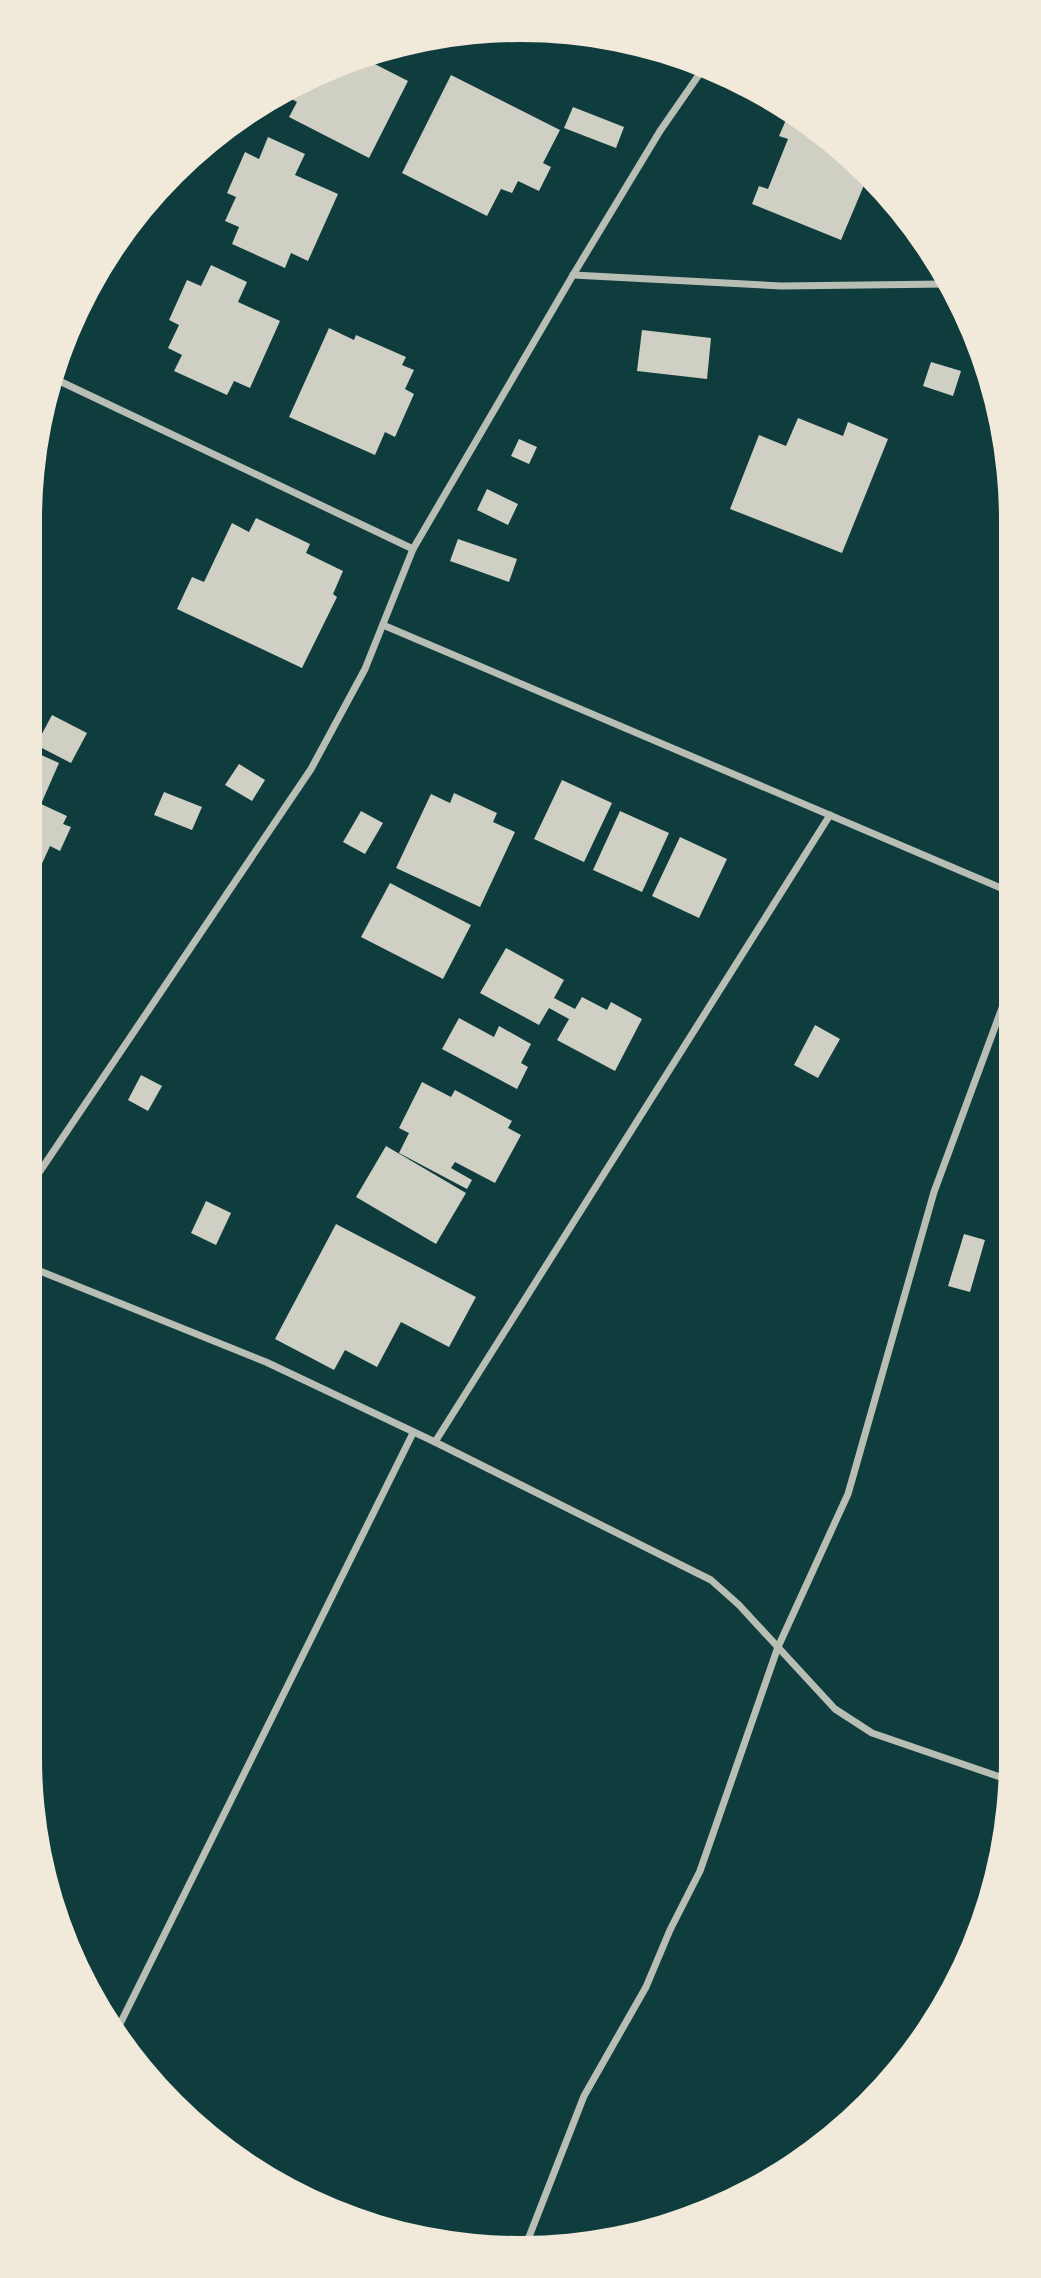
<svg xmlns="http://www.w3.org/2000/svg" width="1041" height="2278" viewBox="0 0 1041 2278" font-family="'Space Grotesk',sans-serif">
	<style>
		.building { fill: #cfcfc3 }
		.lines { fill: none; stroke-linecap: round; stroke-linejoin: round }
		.minor { stroke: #b8beb3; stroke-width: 7 }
	</style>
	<rect width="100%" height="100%" fill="#0f3d3e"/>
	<g class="building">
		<path d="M363,58L408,81L369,158L289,117L297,102L282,94L332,67Z"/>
		<path d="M451,75L560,130L543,163L551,167L539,191L518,181L512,193L501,189L487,216L402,173Z"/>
		<path d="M573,107L624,127L616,148L564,128Z"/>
		<path d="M789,113L819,131L867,178L841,240L752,204L759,186L768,189L788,139L779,136Z"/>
		<path d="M268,137L305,154L295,175L338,194L308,261L291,253L285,268L232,244L239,227L225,221L236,197L227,193L245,152L259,159Z"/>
		<path d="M211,265L247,282L238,302L280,321L250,388L234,381L227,395L174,371L182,355L168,348L179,325L169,320L187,280L201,286Z"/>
		<path d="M329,328L354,340L356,335L406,357L402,365L414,370L405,389L414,394L395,437L385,432L375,455L289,417Z"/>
		<path d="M642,330L711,338L707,379L637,371Z"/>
		<path d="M931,362L961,371L953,396L923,386Z"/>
		<path d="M798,418L843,436L848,422L888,439L842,553L730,509L759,435L786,446Z"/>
		<path d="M519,439L537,447L529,464L511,456Z"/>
		<path d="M487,489L518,504L508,525L477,510Z"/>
		<path d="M256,518L310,544L306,553L343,571L333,594L337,597L302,668L177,609L192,577L204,582L232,523L249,532Z"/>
		<path d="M458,539L517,559L509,582L450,561Z"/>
		<path d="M52,715L87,733L71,763L36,745Z"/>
		<path d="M30,750L59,763L41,804L67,816L63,824L71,827L60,851L50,846L40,868L30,864Z"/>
		<path d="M239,764L265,780L252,801L225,785Z"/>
		<path d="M562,780L612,803L584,862L534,839Z"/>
		<path d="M164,792L202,807L192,830L154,815Z"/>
		<path d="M454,793L497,813L493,822L515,832L480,907L396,868L431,794L450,803Z"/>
		<path d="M361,811L383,823L365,854L343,842Z"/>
		<path d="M620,811L669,833L642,892L593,870Z"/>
		<path d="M680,837L727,859L699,918L652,896Z"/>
		<path d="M390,883L471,925L443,979L361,937Z"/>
		<path d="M506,948L564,980L554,998L575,1009L582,997L607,1010L611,1002L642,1019L615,1071L557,1040L569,1019L549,1008L539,1025L480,993Z"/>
		<path d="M459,1018L494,1037L499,1026L531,1044L521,1063L528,1067L517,1089L442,1049Z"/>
		<path d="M815,1025L840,1039L818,1078L794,1065Z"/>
		<path d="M141,1075L162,1086L148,1111L128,1100Z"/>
		<path d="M422,1082L451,1097L455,1090L512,1121L508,1128L521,1135L495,1183L455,1162L451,1168L472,1180L467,1189L399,1153L409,1133L399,1128Z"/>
		<path d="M386,1146L466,1193L436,1244L356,1197Z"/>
		<path d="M206,1201L231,1213L216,1245L191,1233Z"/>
		<path d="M336,1224L476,1297L449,1347L401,1322L377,1367L345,1350L334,1370L275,1339Z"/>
		<path d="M964,1234L985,1240L970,1292L948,1286Z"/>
	</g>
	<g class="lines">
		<g class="minor">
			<path d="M573,275L781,286L946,284"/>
			<path d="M53,378L413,549"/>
			<path d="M383,625L1008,891"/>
			<path d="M30,1186L311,769L365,669L413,549L573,275L660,131L705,66"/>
			<path d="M30,1267L266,1362L435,1442L711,1580L739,1605L835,1709L872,1733L1009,1780"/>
			<path d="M435,1442L830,815"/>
			<path d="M116,2032L413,1433"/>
			<path d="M527,2242L584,2096L646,1987L670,1930L700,1871L778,1647L848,1494L934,1192L1009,989"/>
		</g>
	</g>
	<path d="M0 0H1041V2278H0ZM520 42H521A478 478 0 0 1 999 520V1758A478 478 0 0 1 521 2236H520A478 478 0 0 1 42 1758V520A478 478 0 0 1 520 42Z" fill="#f1e9da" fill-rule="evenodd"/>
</svg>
